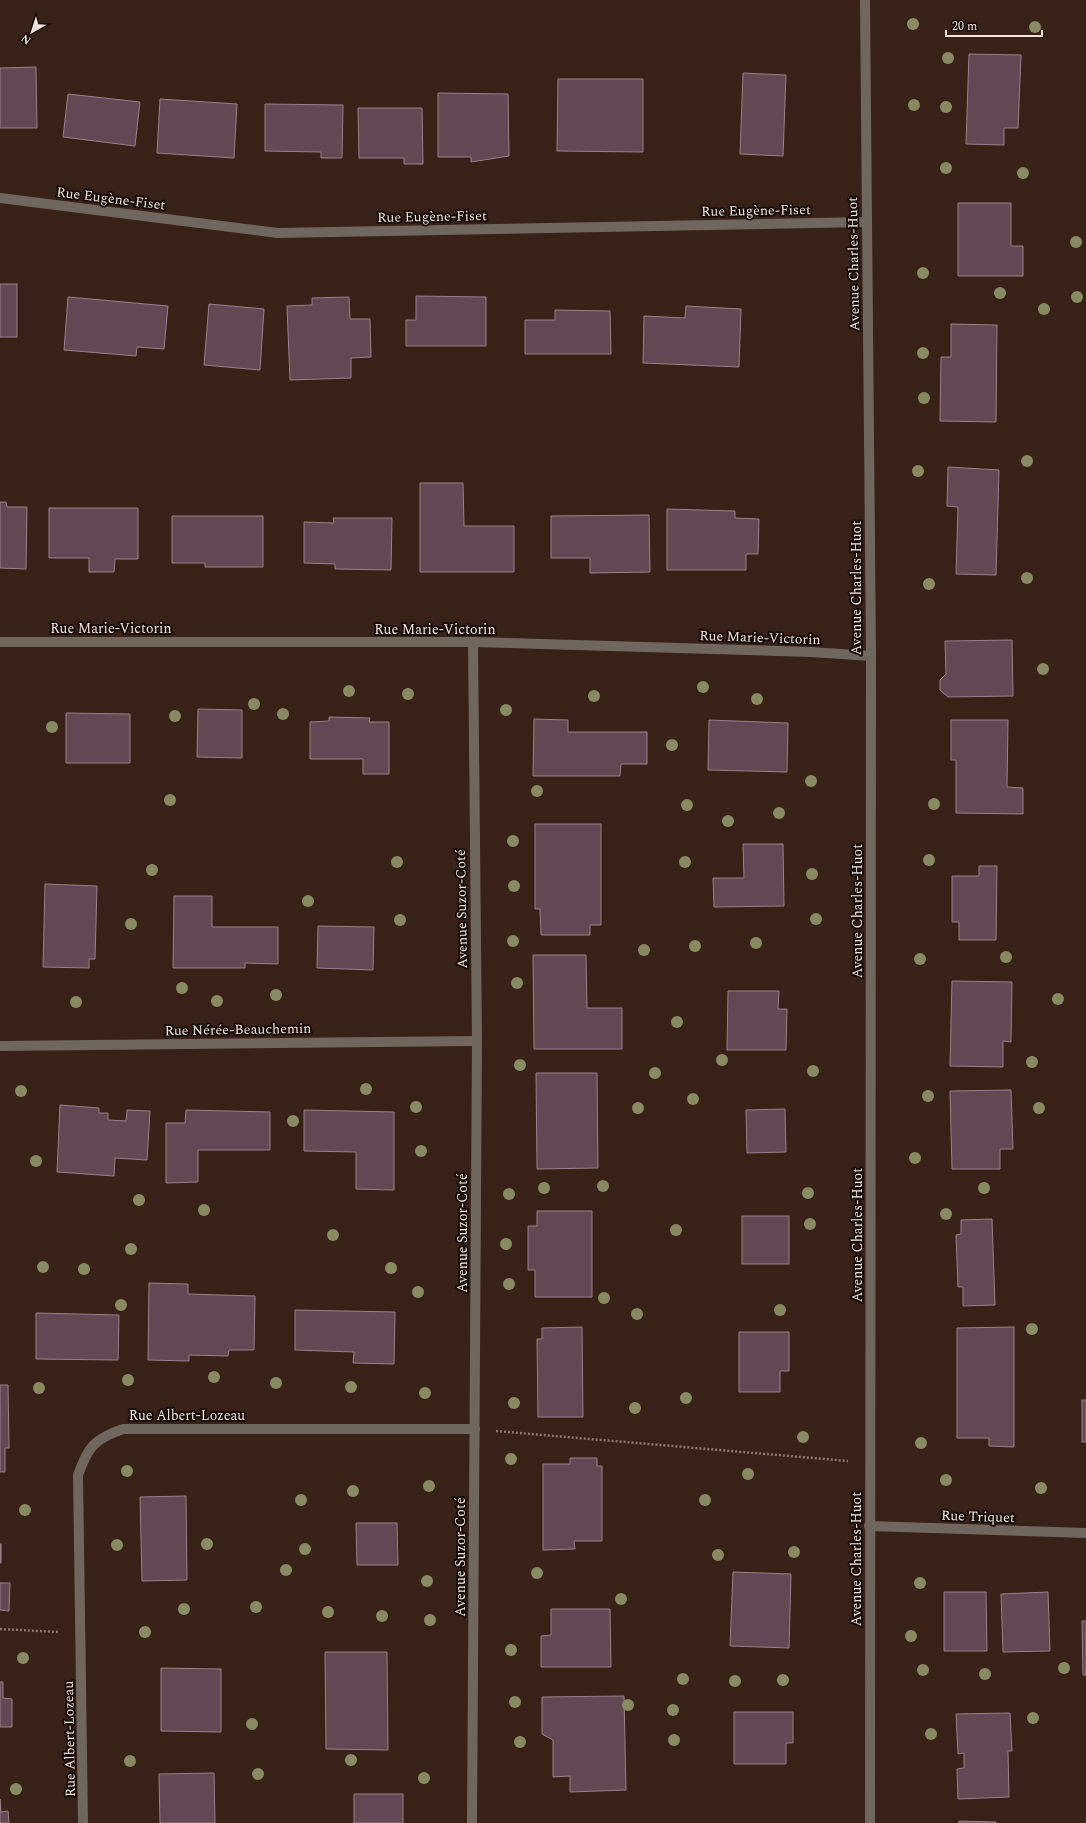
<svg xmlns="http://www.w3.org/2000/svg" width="1086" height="1823" viewBox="0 0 1086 1823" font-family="Spectral,serif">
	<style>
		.building { fill: #624853; stroke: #9c7f8b }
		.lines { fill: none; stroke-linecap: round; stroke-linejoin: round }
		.path { stroke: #8c7970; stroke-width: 2.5; stroke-dasharray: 2 2; stroke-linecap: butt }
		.minor { stroke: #6f675e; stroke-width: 10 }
		.tree { fill: #888a62 }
		.labels { text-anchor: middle; stroke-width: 4; stroke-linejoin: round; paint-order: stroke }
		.street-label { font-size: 14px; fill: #f1e2db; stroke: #180e09 }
	</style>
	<rect width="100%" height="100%" fill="#382117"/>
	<g class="building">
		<path d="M969,54L1021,55L1018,128H1004V145L966,144Z"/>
		<path d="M36,67L37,128H0V68Z"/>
		<path d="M743,73L786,75L783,156L740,154Z"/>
		<path d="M558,79H643V152L557,151Z"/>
		<path d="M438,93L508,94L509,156L471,162V157H438Z"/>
		<path d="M68,94L140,102L135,146L63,137Z"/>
		<path d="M160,99L237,104L234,158L157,153Z"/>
		<path d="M265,104L343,105L342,158H321V152L265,151Z"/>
		<path d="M358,108H422L423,164H404V158H359Z"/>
		<path d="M958,203H1011V246H1023V276H958Z"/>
		<rect x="0" y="284" width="17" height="53"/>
		<path d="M416,296L486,297V346H406V320H416Z"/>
		<path d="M68,297L168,306L164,349L137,347L136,356L64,350Z"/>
		<path d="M349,297L350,319H370L371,357L351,358V378L290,380L287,306L312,305V298Z"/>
		<path d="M209,304L264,309L260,370L204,365Z"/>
		<path d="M686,306L741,309L739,367L643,363L644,316L685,318Z"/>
		<path d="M555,310L610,311L611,354H525V320H555Z"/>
		<path d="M951,324L997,325L996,422L940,421L941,357H951Z"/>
		<path d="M948,467L999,470L996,575L956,574L958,507L947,506Z"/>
		<path d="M420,483H463L464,526H514V572H420Z"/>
		<path d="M0,502H6L7,507H27L26,569L0,568Z"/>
		<path d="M49,508H138V559H115L114,572H89V558H49Z"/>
		<path d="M667,509L735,511V518L759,519L758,554H746V570H667Z"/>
		<path d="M649,515L650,572L590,573V558H551V516Z"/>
		<path d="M172,516H263V567H205V563H172Z"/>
		<path d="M333,518H392L391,570L335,569V564L304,563V522L334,523Z"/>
		<path d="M1012,640L1013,696L948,697L940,690V680L946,674L945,641Z"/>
		<path d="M198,709L242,710V758L197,757Z"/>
		<path d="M66,713L130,714V763H66Z"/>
		<path d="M329,717L370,718L369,722H389V774H363V759H310V722L329,721Z"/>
		<path d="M534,719L568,720V732H647V764H621L620,776H533Z"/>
		<path d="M709,720L788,723L787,772L708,770Z"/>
		<path d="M951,720H1008L1007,787L1023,788V814L956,813V760H951Z"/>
		<path d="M535,824H601V925H590V935H541L540,909H535Z"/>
		<path d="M743,844H783L784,906L714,907L713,878H744Z"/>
		<path d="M979,866H997L996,940H959V922H952V876H979Z"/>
		<path d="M45,884L97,886L95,959H89V968L43,967Z"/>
		<path d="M174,896H212V927H278V964L245,963V968H173Z"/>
		<path d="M318,926L374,927L373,970L317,968Z"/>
		<path d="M533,955H586L587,1008H622V1049H534Z"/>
		<path d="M952,981L1012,982L1011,1042L1003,1041V1067L950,1066Z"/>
		<path d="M728,991H779L778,1009H787L786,1050H727Z"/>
		<path d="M536,1073H597L598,1168L537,1169Z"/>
		<path d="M1011,1090L1013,1149H1000V1169H952L950,1091Z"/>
		<path d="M60,1105L99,1108V1113H108V1120L126,1121L127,1110L150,1111L147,1160L115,1158L114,1176L57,1172Z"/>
		<path d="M785,1109L786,1152L747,1153L746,1110Z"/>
		<path d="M186,1110L270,1112V1150H198V1182L166,1183V1123H185Z"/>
		<path d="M304,1110L394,1112V1190L356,1189V1152L304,1151Z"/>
		<path d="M537,1211H592V1297H535V1270H528V1226H537Z"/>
		<rect x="742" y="1216" width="47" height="48"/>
		<path d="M992,1219L995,1305L963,1306V1287H958L956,1235L961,1234V1220Z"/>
		<path d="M149,1283L188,1284V1294L255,1296L254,1350H229L228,1356L189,1355V1361L148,1360Z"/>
		<path d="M295,1310L395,1312L394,1364L353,1363L354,1352L295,1350Z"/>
		<path d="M36,1313L119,1315L118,1360L36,1359Z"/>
		<path d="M582,1327L583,1417H538L537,1339H542V1328Z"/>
		<path d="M1014,1327V1447L989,1446V1438H957V1328Z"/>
		<path d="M739,1332H789V1371H780V1392H739Z"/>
		<path d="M0,1385H8L9,1448H5V1472H0Z"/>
		<rect x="1082" y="1400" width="4" height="42"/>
		<path d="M570,1458H597V1466H602V1541H574L575,1549L543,1550V1464H570Z"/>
		<path d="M186,1496L187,1580L142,1581L140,1497Z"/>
		<path d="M356,1523H397L398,1565H357Z"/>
		<rect x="0" y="1544" width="1" height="19"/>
		<path d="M733,1572L791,1574L789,1648L730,1646Z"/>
		<path d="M0,1583H10L9,1611L0,1610Z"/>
		<path d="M944,1592H986L987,1651H944Z"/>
		<path d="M1048,1592L1050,1651L1003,1652L1001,1594Z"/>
		<path d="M551,1609H610L611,1667H541V1636L551,1635Z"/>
		<path d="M1082,1621H1086V1675H1083Z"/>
		<path d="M325,1652H387L388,1750L326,1749Z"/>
		<path d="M161,1668L221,1669V1732L161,1731Z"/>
		<path d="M0,1682H3V1698L12,1699V1727H0Z"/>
		<path d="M624,1696L626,1790L570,1792V1776L553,1777V1740L542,1734V1697Z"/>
		<path d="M734,1712H793V1743H786V1764H734Z"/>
		<path d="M1010,1713L1012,1751H1008L1009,1797L958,1799L957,1769L964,1768V1753L958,1754L956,1714Z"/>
		<path d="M214,1773L215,1823H160L159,1774Z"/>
		<rect x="354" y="1794" width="49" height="29"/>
		<path d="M0,1799L1,1812L8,1811L9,1823H0Z"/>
		<path d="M959,1821L996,1822V1823H959Z"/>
	</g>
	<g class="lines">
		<g class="path">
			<path d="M496,1431L848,1461"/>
			<path d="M0,1629L59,1632"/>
		</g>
		<g class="minor">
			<path d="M865,0L871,656L870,1823"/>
			<path d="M0,198L278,233L867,222"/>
			<path d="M0,642H473L811,652L871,656"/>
			<path d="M0,1046L477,1041"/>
			<path d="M869,1526L1086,1533"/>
			<path d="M83,1823L78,1475C88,1447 94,1439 123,1429H475"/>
			<path d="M472,1823L477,1041L473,642"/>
		</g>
	</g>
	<g class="tree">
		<circle cx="913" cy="24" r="6"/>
		<circle cx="1035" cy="27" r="6"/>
		<circle cx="948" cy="58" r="6"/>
		<circle cx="914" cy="105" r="6"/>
		<circle cx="946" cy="107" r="6"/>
		<circle cx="946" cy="168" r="6"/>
		<circle cx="1023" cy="173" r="6"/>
		<circle cx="1076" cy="242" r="6"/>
		<circle cx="923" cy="273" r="6"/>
		<circle cx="1000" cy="293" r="6"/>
		<circle cx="1077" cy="297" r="6"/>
		<circle cx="1044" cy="309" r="6"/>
		<circle cx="923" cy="353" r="6"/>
		<circle cx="924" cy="398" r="6"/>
		<circle cx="1027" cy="461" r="6"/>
		<circle cx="918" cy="471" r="6"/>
		<circle cx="1027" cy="578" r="6"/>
		<circle cx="929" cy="584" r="6"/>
		<circle cx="1043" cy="669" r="6"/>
		<circle cx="703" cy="687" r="6"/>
		<circle cx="349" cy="691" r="6"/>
		<circle cx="408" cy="694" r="6"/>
		<circle cx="594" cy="696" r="6"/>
		<circle cx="757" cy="699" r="6"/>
		<circle cx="254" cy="704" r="6"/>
		<circle cx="506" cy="710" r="6"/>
		<circle cx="283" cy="714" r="6"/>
		<circle cx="175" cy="716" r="6"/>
		<circle cx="52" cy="727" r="6"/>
		<circle cx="672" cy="745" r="6"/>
		<circle cx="811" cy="781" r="6"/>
		<circle cx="537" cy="791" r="6"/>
		<circle cx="170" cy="800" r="6"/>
		<circle cx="934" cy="804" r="6"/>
		<circle cx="687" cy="805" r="6"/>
		<circle cx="779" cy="813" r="6"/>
		<circle cx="728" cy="821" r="6"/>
		<circle cx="513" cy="841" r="6"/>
		<circle cx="929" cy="860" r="6"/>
		<circle cx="397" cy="862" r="6"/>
		<circle cx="685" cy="862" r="6"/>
		<circle cx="152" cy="870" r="6"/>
		<circle cx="812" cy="874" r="6"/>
		<circle cx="514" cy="886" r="6"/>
		<circle cx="308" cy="901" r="6"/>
		<circle cx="816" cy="919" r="6"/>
		<circle cx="400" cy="920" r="6"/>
		<circle cx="131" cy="924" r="6"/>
		<circle cx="513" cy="941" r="6"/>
		<circle cx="756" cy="943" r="6"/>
		<circle cx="695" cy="946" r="6"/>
		<circle cx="644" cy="950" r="6"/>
		<circle cx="1006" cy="957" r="6"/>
		<circle cx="920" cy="959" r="6"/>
		<circle cx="517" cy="983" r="6"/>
		<circle cx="182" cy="988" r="6"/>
		<circle cx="276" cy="995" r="6"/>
		<circle cx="1058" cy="999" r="6"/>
		<circle cx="217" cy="1001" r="6"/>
		<circle cx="76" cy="1002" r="6"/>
		<circle cx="677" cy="1022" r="6"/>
		<circle cx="722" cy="1060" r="6"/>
		<circle cx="1032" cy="1062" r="6"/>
		<circle cx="520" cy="1065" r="6"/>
		<circle cx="813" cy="1071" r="6"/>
		<circle cx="655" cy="1073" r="6"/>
		<circle cx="366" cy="1089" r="6"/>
		<circle cx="21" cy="1091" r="6"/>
		<circle cx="928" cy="1096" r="6"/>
		<circle cx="693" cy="1099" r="6"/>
		<circle cx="416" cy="1107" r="6"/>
		<circle cx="638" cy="1108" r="6"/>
		<circle cx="1039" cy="1108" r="6"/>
		<circle cx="293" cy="1121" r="6"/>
		<circle cx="421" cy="1151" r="6"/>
		<circle cx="915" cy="1158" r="6"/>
		<circle cx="36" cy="1161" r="6"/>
		<circle cx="603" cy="1186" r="6"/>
		<circle cx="544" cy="1188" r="6"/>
		<circle cx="984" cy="1188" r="6"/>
		<circle cx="808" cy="1193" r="6"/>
		<circle cx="509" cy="1194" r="6"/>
		<circle cx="139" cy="1200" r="6"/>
		<circle cx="204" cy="1210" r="6"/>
		<circle cx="946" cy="1214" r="6"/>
		<circle cx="810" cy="1224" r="6"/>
		<circle cx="676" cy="1230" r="6"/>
		<circle cx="333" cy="1235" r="6"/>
		<circle cx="506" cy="1244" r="6"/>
		<circle cx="131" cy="1249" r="6"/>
		<circle cx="43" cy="1267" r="6"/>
		<circle cx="391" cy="1268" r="6"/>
		<circle cx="84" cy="1269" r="6"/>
		<circle cx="509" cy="1284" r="6"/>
		<circle cx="418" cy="1292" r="6"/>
		<circle cx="604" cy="1298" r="6"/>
		<circle cx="121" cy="1305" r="6"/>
		<circle cx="780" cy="1310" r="6"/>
		<circle cx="637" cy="1314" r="6"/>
		<circle cx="1032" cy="1329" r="6"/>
		<circle cx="214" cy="1377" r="6"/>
		<circle cx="128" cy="1380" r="6"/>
		<circle cx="276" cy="1383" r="6"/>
		<circle cx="351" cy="1387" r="6"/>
		<circle cx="39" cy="1388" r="6"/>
		<circle cx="425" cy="1393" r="6"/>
		<circle cx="686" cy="1398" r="6"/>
		<circle cx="514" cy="1403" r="6"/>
		<circle cx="635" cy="1408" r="6"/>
		<circle cx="803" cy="1437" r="6"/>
		<circle cx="921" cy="1443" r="6"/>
		<circle cx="511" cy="1459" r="6"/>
		<circle cx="127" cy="1471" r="6"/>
		<circle cx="748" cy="1474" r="6"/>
		<circle cx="946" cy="1480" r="6"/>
		<circle cx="429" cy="1486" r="6"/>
		<circle cx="1041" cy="1488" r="6"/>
		<circle cx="353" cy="1491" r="6"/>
		<circle cx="301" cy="1500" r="6"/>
		<circle cx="705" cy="1500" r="6"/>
		<circle cx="25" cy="1510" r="6"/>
		<circle cx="207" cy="1544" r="6"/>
		<circle cx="117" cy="1545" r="6"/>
		<circle cx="305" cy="1549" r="6"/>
		<circle cx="794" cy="1552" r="6"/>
		<circle cx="718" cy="1555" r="6"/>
		<circle cx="286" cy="1570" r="6"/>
		<circle cx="537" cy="1573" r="6"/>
		<circle cx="427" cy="1581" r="6"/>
		<circle cx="920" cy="1583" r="6"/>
		<circle cx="621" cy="1599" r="6"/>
		<circle cx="256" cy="1607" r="6"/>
		<circle cx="184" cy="1609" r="6"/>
		<circle cx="328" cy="1612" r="6"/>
		<circle cx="382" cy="1616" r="6"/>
		<circle cx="430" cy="1620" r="6"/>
		<circle cx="145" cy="1632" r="6"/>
		<circle cx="911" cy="1636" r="6"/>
		<circle cx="511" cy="1650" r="6"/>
		<circle cx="23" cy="1658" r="6"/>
		<circle cx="1064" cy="1668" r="6"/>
		<circle cx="923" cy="1670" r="6"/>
		<circle cx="985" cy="1674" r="6"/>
		<circle cx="683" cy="1679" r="6"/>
		<circle cx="783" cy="1680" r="6"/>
		<circle cx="735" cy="1681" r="6"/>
		<circle cx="515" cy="1702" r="6"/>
		<circle cx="628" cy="1705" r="6"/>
		<circle cx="673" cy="1710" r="6"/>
		<circle cx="1033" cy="1718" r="6"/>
		<circle cx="252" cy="1724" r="6"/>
		<circle cx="931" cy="1734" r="6"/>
		<circle cx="674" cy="1740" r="6"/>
		<circle cx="520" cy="1742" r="6"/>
		<circle cx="351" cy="1760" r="6"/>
		<circle cx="130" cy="1761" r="6"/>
		<circle cx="258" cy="1774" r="6"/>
		<circle cx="424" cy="1778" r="6"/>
		<circle cx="16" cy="1789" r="6"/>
	</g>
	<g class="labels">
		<g class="street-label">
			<text transform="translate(111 198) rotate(7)" y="5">Rue Eugène-Fiset</text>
			<text transform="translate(756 210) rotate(-1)" y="5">Rue Eugène-Fiset</text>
			<text transform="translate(432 216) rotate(-1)" y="5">Rue Eugène-Fiset</text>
			<text transform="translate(853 264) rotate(-91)" y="5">Avenue Charles-Huot</text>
			<text transform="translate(856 588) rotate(-90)" y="5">Avenue Charles-Huot</text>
			<text x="111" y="633">Rue Marie-Victorin</text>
			<text x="435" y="634">Rue Marie-Victorin</text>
			<text transform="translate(760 637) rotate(2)" y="5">Rue Marie-Victorin</text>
			<text transform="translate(461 909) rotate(-91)" y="5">Avenue Suzor-Coté</text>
			<text transform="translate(857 911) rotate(-90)" y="5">Avenue Charles-Huot</text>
			<text transform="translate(238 1029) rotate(-1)" y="5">Rue Nérée-Beauchemin</text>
			<text transform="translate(462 1233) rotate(-90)" y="5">Avenue Suzor-Coté</text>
			<text transform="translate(857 1235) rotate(-90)" y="5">Avenue Charles-Huot</text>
			<text x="187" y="1420">Rue Albert-Lozeau</text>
			<text transform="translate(978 1516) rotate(2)" y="5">Rue Triquet</text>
			<text transform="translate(460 1557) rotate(-90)" y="5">Avenue Suzor-Coté</text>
			<text transform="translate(856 1559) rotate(-90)" y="5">Avenue Charles-Huot</text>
			<text transform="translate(69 1739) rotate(-91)" y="5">Rue Albert-Lozeau</text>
		</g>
	</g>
	<g transform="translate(32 32) rotate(219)" stroke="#180e09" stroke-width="3" paint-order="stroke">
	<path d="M0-3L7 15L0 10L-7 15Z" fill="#f1e2db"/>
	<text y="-6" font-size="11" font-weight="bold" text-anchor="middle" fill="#f1e2db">N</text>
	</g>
	<path d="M946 30v6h96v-6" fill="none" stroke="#f1e2db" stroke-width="2"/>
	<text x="952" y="30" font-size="12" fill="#f1e2db" stroke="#180e09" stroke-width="3" paint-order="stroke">20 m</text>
</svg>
